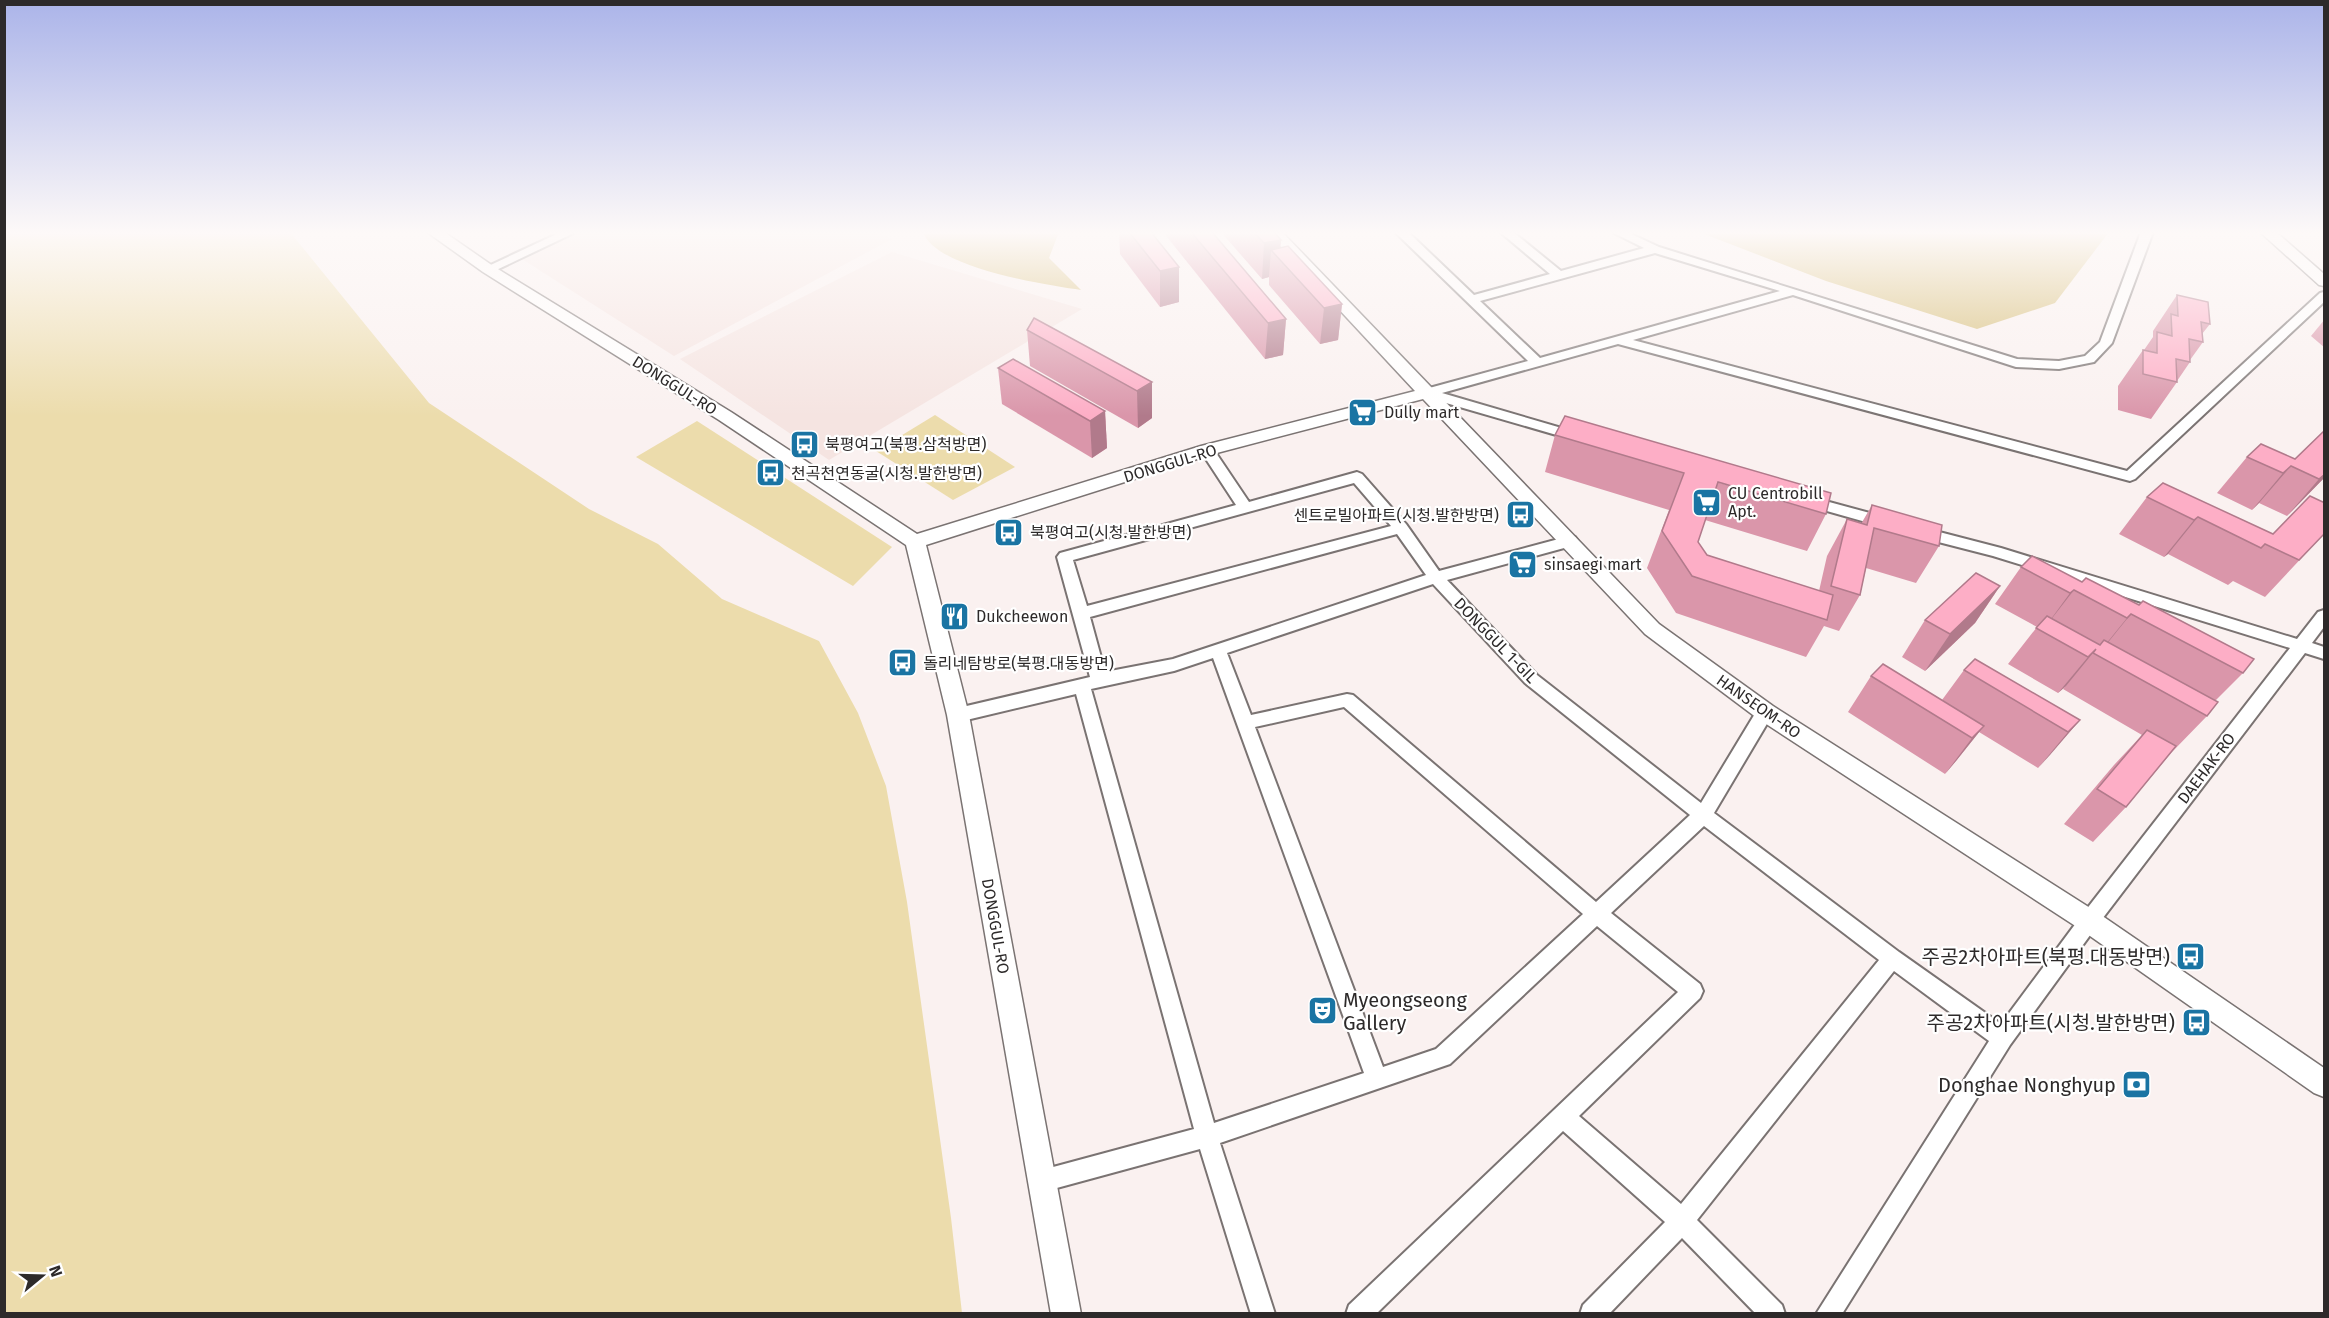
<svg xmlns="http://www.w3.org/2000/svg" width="2329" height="1318" viewBox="0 0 2329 1318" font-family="'Fira Sans','Noto Sans KR',sans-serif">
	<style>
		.built { fill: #f5e4e1 }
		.green { fill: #ecdcac }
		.forest { fill: #d4bb72 }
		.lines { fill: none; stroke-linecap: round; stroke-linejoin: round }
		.minor-casing { stroke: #7a7372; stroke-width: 4 }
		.tertiary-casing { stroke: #7a7372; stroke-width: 3 }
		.minor { fill: #fff; fill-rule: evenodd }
		.tertiary { fill: #fff; fill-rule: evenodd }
		.wall { fill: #da96aa }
		.shaded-wall { fill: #b17a8b }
		.building { fill: #fdaec6; stroke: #b17a8b; stroke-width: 1.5 }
		.labels { text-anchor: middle; stroke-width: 4.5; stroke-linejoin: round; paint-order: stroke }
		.street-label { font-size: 16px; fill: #2d2a2a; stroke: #fff }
		.poi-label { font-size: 16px; fill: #2d2a2a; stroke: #fff; text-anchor: start }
		.near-poi-label { font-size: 20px; fill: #2d2a2a; stroke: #fff; text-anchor: end }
	</style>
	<rect width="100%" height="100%" fill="#faf1f0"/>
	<g class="built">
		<path d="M560,232H876L892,239L674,356L511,252Z"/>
		<path d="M892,252L1082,309L829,460L680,359Z"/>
	</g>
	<g class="green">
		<path d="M5,232H290L429,403L589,509L658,544L722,599L819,641L858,713L886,786L907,902L951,1218L962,1313H5Z"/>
		<path d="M935,415L1015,467L953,500L876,451Z"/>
		<path d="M697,421L892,547L853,586L636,457Z"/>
	</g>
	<g class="forest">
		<path d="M923,232H1059L1049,258L1081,290C1046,285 935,268 923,232Z"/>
		<path d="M1699,232H2109L2055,303L1977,329L1826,281Z"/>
	</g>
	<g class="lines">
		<defs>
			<g id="minor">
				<path d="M561,232H576L492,272L488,273L482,269Z"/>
				<path d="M1395,232H1408L1474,295L1550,274L1500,232H1513L1561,271L1644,248L1612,232H1627L1659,247L2017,359L2059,361L2085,356L2100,342L2141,232H2153L2112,343L2094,362L2059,369L2016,367L1793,295L1633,340L2127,471L2320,293L2324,292V302L2135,479L2130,481L1618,344L1442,393L1582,434L1584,437L1577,441L1422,396L1420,393L1422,390L1528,361ZM1655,253L1780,291L1540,358L1480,301Z"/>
				<path d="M1207,446L1212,447L1249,502L1357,472L1362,474L1406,524L1439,571L1570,536L1575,537L1578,541L1575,545L1447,580L1537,675L1701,803L1759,707L1765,705L1771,707L1774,712L1771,717L1714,813L1899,952L2001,1024L2082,915L2290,648L1993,556L1915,536L1912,532L1915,528L1920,527L2001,548L2297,639L2318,612L2324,610V627L2312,643L2324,647V659L2305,653L2096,927L2010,1045L1842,1314H1816L1989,1041L1894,971L1697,1220L1782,1305L1785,1314H1756L1682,1238L1609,1314H1580L1583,1305L1665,1222L1563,1131L1376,1314H1346L1349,1305L1678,992L1597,926L1450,1064L1220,1143L1275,1314H1251L1200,1149L1042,1192L1034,1189L1031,1181L1034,1173L1042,1170L1194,1129L1076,694L958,722L952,720L949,715L952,710L958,708L1090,677L1057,557L1060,553L1236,505L1200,450ZM1354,483L1391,526L1087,606L1073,560ZM1397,534L1426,575L1173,659L1105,672L1090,617ZM1433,584L1525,683L1690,815L1596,902L1353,695L1347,694L1251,715L1227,653ZM1213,658L1364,1073L1214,1123L1091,689L1174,671ZM1344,707L1583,914L1436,1049L1383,1067L1255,727ZM1704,826L1879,960L1681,1204L1579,1116L1700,998L1703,991L1700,984L1611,913Z"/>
				<path d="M1807,496L1892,519L1894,523L1887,528L1802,504L1800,501Z"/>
			</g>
			<g id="tertiary">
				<path d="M427,232H444L493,266L731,412L917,534L1201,446L1415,391L1267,232H1282L1659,624L1773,706L2098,913L2324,1068V1097L2314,1093L2080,929L1757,718L1645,634L1423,399L1213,454L926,545L969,715L1081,1314H1051L947,715L906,545L719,420L483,272Z"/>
				<path d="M2260,232H2276L2324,274V286L2319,285Z"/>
			</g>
		</defs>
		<use href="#minor" class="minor-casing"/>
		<use href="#tertiary" class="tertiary-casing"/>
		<use href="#minor" class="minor"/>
		<use href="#tertiary" class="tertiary"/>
	</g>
	<g class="wall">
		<path d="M1119,232H1151L1179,267V302L1160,307L1120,254Z"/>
		<path d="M1163,232H1212L1286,319L1283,355L1265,359Z"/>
		<path d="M1221,232H1274L1281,240L1280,248L1342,304L1338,340L1320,344L1269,285V277L1262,279Z"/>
		<path d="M2177,295L2210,324L2202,334L2203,342L2190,360V362L2177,381V382L2151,419L2118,410V386L2143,350H2144L2153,337V331Z"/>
		<path d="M2325,319V348L2311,336Z"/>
		<path d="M1027,330L1152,382V418L1138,428L1030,366Z"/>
		<path d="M998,368L1105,411L1107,448L1092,458L1002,404Z"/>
		<path d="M2325,430V477L2287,516L2259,503L2252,510L2217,493L2247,457L2295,459Z"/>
		<path d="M1555,435L1826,514L1807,551L1705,520L1698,542L1707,555L1819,591L1827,556L1847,519L1861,524L1872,505L1939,546L1916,583L1866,568L1860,595L1839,631L1824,626L1806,657L1676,613L1647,568L1669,510L1545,472Z"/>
		<path d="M2147,497L2273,534L2325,533L2265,597L2233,581L2228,585L2168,554L2164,557L2119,534Z"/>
		<path d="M2032,556L2243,673L2215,701L2207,716L2172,752L2126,807L2093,842L2064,824L2114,765L2142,735L2063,689L2066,686L2058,693L2008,664L2037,627L1995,604L2021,567Z"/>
		<path d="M2000,586L1975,623L1925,671L1902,657L1925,620Z"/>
		<path d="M1964,670L2080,720L2038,768L1979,732L1956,761L1945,774L1848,712L1871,676L1942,700Z"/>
	</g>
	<g class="shaded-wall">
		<path d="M1281,240L1279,259L1271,250L1269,277L1262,279L1264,243Z"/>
		<path d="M1179,267V302L1160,307V271Z"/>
		<path d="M1342,304L1338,340L1320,344L1324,308Z"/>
		<path d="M1286,319L1283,355L1265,359L1268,323Z"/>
		<path d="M1152,382V418L1138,428L1137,391Z"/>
		<path d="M1105,411L1107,448L1092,458L1090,421Z"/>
		<path d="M2291,466L2259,503L2252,510L2283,473Z"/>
		<path d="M2325,474V477L2287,516L2319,479Z"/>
		<path d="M2198,517L2168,554L2164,557L2194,520Z"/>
		<path d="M2000,586L1975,623L1925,671L1950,634Z"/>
		<path d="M2074,590L2046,626L2043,630L2070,593Z"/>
		<path d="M2131,614L2101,651L2097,655L2127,618Z"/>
		<path d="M2093,653L2066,686L2058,693L2088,657Z"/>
		<path d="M2080,720L2050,755L2038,768L2068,732Z"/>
		<path d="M1984,726L1956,761L1945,774L1972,738Z"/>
	</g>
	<g class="building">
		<path d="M1129,232H1151L1179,267L1160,271Z"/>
		<path d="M1191,232H1212L1286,319L1268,323Z"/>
		<path d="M1254,232H1274L1281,240L1264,243Z"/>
		<path d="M1288,246L1342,304L1324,308L1271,250Z"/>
		<path d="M2177,295L2208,302L2210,324L2201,322L2203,342L2189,339L2190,362L2176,359L2177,382L2143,374V350L2157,353V332L2172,336L2171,314L2178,316Z"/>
		<path d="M1034,318L1152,382L1137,391L1027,330Z"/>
		<path d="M1013,359L1105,411L1090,421L998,368Z"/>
		<path d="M1565,416L1831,493L1826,514L1718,482L1698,542L1707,555L1833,595L1827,620L1692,576L1662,531L1684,473L1555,435Z"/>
		<path d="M2325,430V474L2319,479L2291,466L2283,473L2247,457L2261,444L2295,459Z"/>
		<path d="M2163,483L2273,534L2310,496L2325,503V533L2299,560L2265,544L2261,548L2198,517L2194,520L2147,497Z"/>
		<path d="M1872,505L1942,525L1939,546L1874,528L1860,595L1831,586L1847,519L1867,525Z"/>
		<path d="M2032,556L2082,582L2086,578L2139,605L2143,601L2254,659L2243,673L2131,614L2127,618L2074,590L2070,593L2021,567Z"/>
		<path d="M1976,573L2000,586L1950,634L1925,620Z"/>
		<path d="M2047,616L2100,645L2104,640L2218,702L2207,716L2093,653L2096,649L2088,657L2036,628Z"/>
		<path d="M1975,659L2080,720L2068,732L1964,670Z"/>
		<path d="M1883,664L1984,726L1972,738L1871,676Z"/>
		<path d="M2147,730L2176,746L2126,807L2097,789Z"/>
	</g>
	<linearGradient id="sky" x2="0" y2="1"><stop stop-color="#abb4e9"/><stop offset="0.56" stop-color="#fdf9f8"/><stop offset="1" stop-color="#fdf9f8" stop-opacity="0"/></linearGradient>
	<rect width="2329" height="416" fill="url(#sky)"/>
	<defs>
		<symbol id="supermarket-square" viewBox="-11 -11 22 22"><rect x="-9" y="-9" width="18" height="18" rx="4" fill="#1a74a3" stroke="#fff"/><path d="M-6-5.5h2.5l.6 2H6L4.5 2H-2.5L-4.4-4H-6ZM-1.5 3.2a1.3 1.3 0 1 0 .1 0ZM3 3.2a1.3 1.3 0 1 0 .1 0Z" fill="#fff"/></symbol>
		<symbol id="bus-square" viewBox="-11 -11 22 22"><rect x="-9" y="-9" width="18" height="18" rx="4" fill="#1a74a3" stroke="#fff"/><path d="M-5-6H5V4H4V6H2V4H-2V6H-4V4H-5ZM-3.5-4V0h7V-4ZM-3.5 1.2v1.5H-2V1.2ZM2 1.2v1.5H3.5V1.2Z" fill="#fff"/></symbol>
		<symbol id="restaurant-square" viewBox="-11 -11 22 22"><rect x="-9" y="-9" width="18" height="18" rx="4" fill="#1a74a3" stroke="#fff"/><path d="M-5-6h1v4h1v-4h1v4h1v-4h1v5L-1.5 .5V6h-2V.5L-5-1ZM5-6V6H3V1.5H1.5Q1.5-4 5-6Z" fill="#fff"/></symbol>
		<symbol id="theatre-square" viewBox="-11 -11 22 22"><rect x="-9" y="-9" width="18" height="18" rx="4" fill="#1a74a3" stroke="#fff"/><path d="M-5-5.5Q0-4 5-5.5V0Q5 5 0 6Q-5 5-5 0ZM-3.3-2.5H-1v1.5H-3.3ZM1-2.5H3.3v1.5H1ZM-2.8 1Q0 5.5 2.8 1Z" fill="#fff"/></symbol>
		<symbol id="bank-square" viewBox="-11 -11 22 22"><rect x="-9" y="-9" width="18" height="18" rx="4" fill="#1a74a3" stroke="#fff"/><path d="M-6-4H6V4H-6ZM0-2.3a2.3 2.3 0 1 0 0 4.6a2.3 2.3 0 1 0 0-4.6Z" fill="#fff"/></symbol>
	</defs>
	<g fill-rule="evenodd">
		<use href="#supermarket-square" x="1346" y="396" width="33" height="33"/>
		<use href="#bus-square" x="788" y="428" width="33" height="33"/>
		<use href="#bus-square" x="754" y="456" width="33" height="33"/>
		<use href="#supermarket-square" x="1690" y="486" width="33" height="33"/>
		<use href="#bus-square" x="1504" y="498" width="33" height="33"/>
		<use href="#bus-square" x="992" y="516" width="33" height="33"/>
		<use href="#supermarket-square" x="1506" y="548" width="33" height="33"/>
		<use href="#restaurant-square" x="938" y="600" width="33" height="33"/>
		<use href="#bus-square" x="886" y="646" width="33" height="33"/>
		<use href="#bus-square" x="2174" y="940" width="33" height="33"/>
		<use href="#theatre-square" x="1306" y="994" width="33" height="33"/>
		<use href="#bus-square" x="2180" y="1006" width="33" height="33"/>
		<use href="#bank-square" x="2120" y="1068" width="33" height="33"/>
	</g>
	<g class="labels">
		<g class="street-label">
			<text transform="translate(675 385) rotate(32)" y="6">DONGGUL-RO</text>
			<text transform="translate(1170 463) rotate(-17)" y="6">DONGGUL-RO</text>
			<text transform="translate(1496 640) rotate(46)" y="6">DONGGUL 1-GIL</text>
			<text transform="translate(1759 706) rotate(35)" y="6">HANSEOM-RO</text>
			<text transform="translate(2206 768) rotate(-53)" y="6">DAEHAK-RO</text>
			<text transform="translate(996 926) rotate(80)" y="6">DONGGUL-RO</text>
		</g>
		<g class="poi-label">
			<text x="1384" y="418">Dully mart</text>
			<text x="825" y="450">북평여고(북평.삼척방면)</text>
			<text x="791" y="479">천곡천연동굴(시청.발한방면)</text>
			<text x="1728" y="499">CU Centrobill<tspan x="1728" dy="18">Apt.</tspan></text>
			<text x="1499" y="521" text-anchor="end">센트로빌아파트(시청.발한방면)</text>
			<text x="1030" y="538">북평여고(시청.발한방면)</text>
			<text x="1544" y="570">sinsaegi mart</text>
			<text x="976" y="622">Dukcheewon</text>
			<text x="923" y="669">돌리네탐방로(북평.대동방면)</text>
		</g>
		<g class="near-poi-label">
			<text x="2170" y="964">주공2차아파트(북평.대동방면)</text>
			<text x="1343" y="1007" text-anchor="start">Myeongseong<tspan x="1343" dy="23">Gallery</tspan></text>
			<text x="2175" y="1030">주공2차아파트(시청.발한방면)</text>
			<text x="2116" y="1092">Donghae Nonghyup</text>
		</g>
	</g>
	<rect width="2329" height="1318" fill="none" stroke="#2d2a2a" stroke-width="12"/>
	<g transform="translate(42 1276) rotate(71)" stroke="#ffffff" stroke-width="4.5" paint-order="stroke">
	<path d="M0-4.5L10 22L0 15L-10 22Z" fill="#2d2a2a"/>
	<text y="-9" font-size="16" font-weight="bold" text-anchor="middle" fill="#2d2a2a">N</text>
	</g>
</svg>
